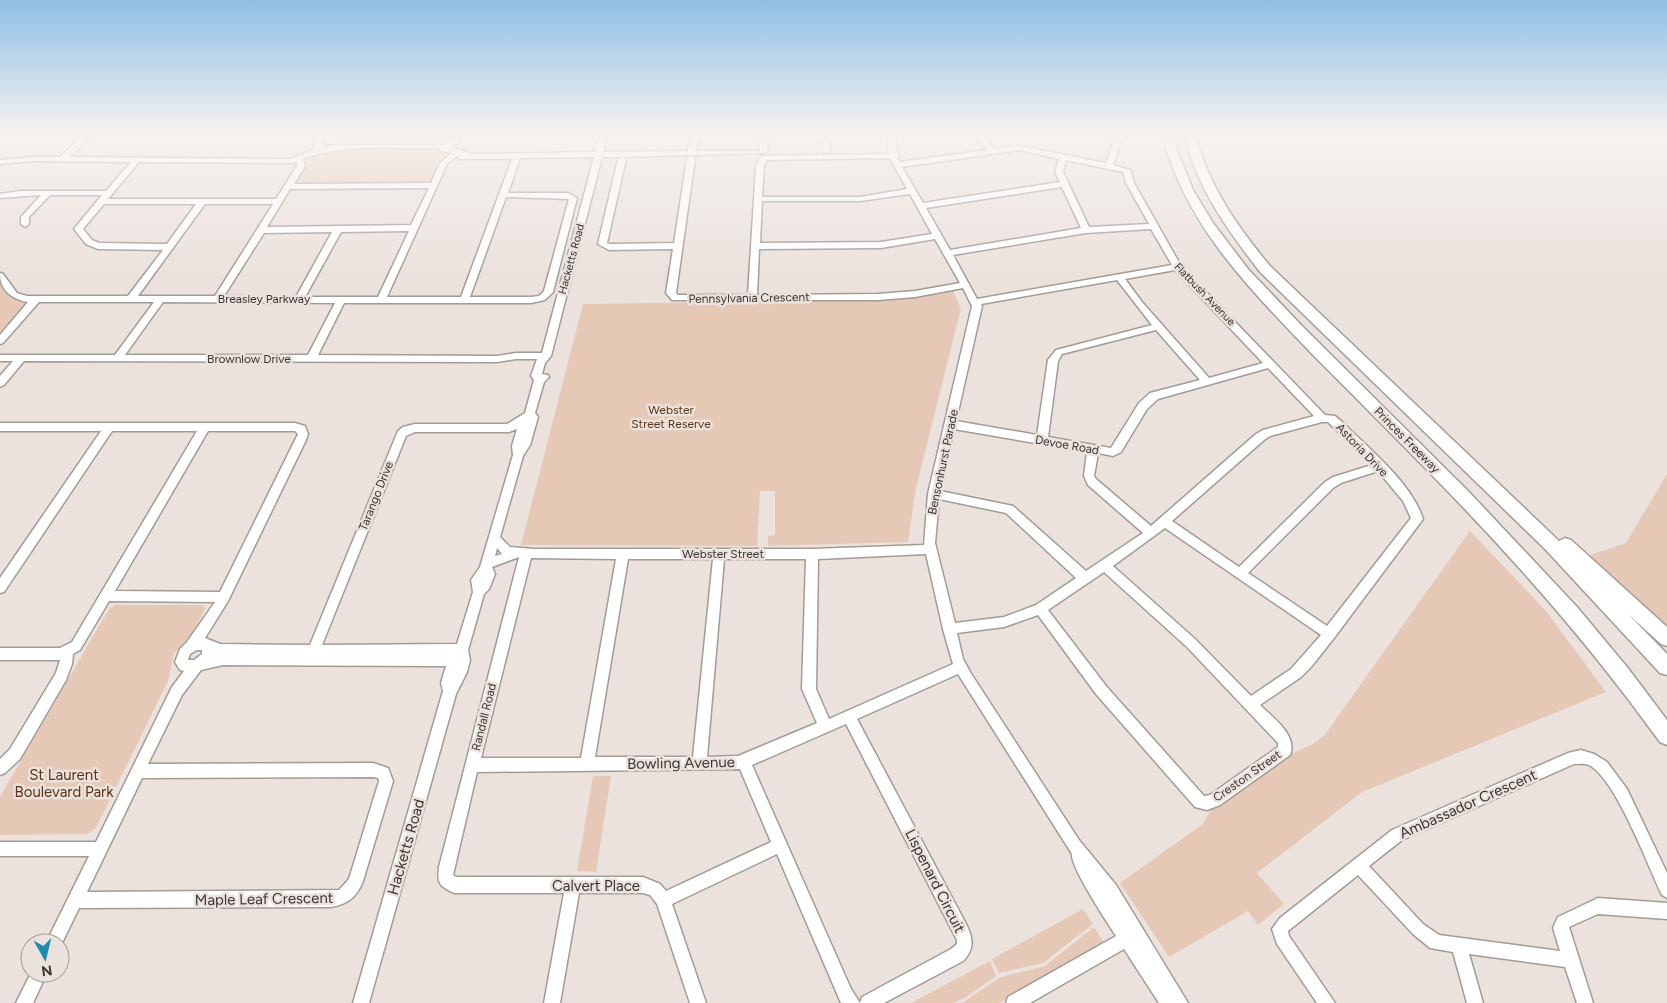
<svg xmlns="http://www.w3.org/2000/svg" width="1667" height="1003" viewBox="0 0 1667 1003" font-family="Figtree,sans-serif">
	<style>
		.green { fill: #e6c8b6 }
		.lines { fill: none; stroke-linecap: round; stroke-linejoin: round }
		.minor-casing { stroke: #a39b96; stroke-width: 3 }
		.highway-casing { stroke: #a39b96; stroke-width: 3 }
		.minor { fill: #fff; fill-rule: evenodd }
		.highway { fill: #fff; fill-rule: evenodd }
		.labels { text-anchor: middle; stroke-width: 5; stroke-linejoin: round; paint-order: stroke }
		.far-street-label { font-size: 11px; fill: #393634; stroke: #ebe2dd }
		.street-label { font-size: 12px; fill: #393634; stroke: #ebe2dd }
		.park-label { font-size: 12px; fill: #5f3315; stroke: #ebe2dd }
		.near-street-label { font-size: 15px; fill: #393634; stroke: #ebe2dd }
		.near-park-label { font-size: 15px; fill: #5f3315; stroke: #ebe2dd }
	</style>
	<rect width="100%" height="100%" fill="#ebe2dd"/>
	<g class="green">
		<path d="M430,148L441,151L445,155L432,180L425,184H297L295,182C298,177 304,162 307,159C327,142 403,148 430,148Z"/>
		<path d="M0,283L11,297L27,304L0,337Z"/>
		<path d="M953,291L961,308L916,488L908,542L768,546V536L775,535V491H760L757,546L521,545L583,304L881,300L909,298Z"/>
		<path d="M1667,474V631L1585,557L1626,543Z"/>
		<path d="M1470,531L1546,611L1606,692L1362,792L1257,873L1284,904L1258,925L1248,911L1169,957L1120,883L1203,824L1211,810L1291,754L1311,745L1324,736Z"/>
		<path d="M115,605H203L205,609L192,634L174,654L168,681L96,828L87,834L0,835V797L109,609Z"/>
		<path d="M593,776H611L596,872L577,871Z"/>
		<path d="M1083,909L1093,924L1043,963L999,973L992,959Z"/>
		<path d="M1094,927L1103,941V945L999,1003H962L1001,977L1045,966Z"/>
		<path d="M990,961L996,976L966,997L953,1003H911Z"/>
	</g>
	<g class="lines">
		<defs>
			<g id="minor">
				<path d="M86,133H95L69,157L290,159L315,149L313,142L318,133H326L321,142L322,147L338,145H444L450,141L455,133H463L456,145L451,147L472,154L595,152L600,133H608L603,152L688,151L691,133H699L696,151H760L758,133H766L768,151L764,153L622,157L626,159L607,243L610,244L674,243L687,158L691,156L695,158L676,293L678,295H748L756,166L761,156L889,154L887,133H895L897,154L900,156L897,158L900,162L987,150L980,140L981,133H989L988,140L994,149L1019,146L1106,163L1116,133H1124L1113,165L1130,170L1134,183L1181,266L1325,415L1335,416L1341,421C1368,448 1411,482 1423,519L1334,638L1311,667L1301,677L1260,705C1272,717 1298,735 1290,755L1220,805L1207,810L1195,807L1096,694L1038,615L1004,627L957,633L963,659L970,672L1079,840L1116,885L1188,1003H1159L1124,949L1030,1003H1006L1008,997L1116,936C1107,922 1070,867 1072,854L958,674L857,719L966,924C973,938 975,949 963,961L884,1003H841L777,854L672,904L706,1003H690L657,904L650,895L643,893H579L560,1003H544L564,893H454C439,886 437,883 439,867L519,557L492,567L495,574L489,589L484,594L468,650L470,660L467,672L456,694L369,1003H353L443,691L441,683L446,666L223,665L201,670L182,695L148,764L373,763L388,768L393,781L363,881C357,897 348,904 331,907L79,908L60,947V943H46L89,856H0V842H96L172,687L184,671L180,670L175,662L180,649L187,642L215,602L109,601L80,650L73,654L72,664L66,680L20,759L5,773L0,775V759L10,749L56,673L60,660H0V648H60L72,642L197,431H112L4,592L0,593V578L101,431H0V423H295L305,426L308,434L306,440L228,601L205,638L220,644L310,645L398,431L403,427L415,424H507L525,413L534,380L531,376L537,359H516L497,362L24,361L4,385L0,387V376L13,361H0V355H115L154,302H39L3,343L0,344V335L28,302C12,299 0,291 0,273L3,274L17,293L27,296H128L163,250L98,249L86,244L74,229L102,195H50L29,217V224L25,227L21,224V217L41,195L0,198V194L19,191H106L131,162L33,161L0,164V160L33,157H60ZM439,148L440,151L452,153L440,163L431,183L294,184L305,166L303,159C344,143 395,149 439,148ZM1019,150L1059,159L1055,172L1060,182L923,203L902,167ZM458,155L459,159H512L461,297H387L447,164ZM594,157L542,353H516L497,356L318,355L344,303H531L545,300L553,292L577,198L568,193H508L520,158ZM602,157H622L618,159L598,244L609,250L673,249L666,293L672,300H878L915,297L963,288L972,306L928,494L924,545L812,549H534L510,547L500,537L523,456L530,445L538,417L535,413L544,382L549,377L548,375L542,374L545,363L551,356ZM890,158L907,189L860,197H762L764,166L767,160ZM1066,160L1123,172L1126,183L1149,224L1089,227L1063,172ZM139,162L291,163L297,162V166L276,199H108ZM1062,187L1081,228L950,250L926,208ZM429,188L411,225L267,227L290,189ZM910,194L932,234L881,242L760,243L762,201H860ZM506,197L569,199L544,291L539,296L531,297H470ZM104,204H196L167,244L99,243L92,240L83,229ZM205,204H273L215,296H138ZM1151,229L1172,265L977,299L953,255L1086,233ZM409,231L378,297H305L341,232ZM332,232L296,297L224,296L264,233ZM935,239L960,283L915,291L878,294L757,295L759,249L881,248ZM1175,270L1263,363L1209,378L1142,302L1125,279ZM1117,280L1152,325L1056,350L1048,360L1037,435L956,421L982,306L981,304ZM163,302L335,303L308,355H125ZM1156,330L1200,380L1150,393L1139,403L1111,448L1048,437L1058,361L1062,354ZM1268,368L1314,416L1263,430L1256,434L1151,526L1096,479L1094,476L1098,453L1113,456L1121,452L1147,409L1158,399ZM1322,422H1328L1333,427L1372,465L1333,477L1325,482L1239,567L1172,521L1264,440L1270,436ZM517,429L512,446L513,455L480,567L471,580L473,592L457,644L322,645L406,436L415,432H509ZM954,429L1087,452L1084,476L1088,485L1143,533L1086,571L1013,506L940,491ZM208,431H295L298,434L220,592L115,591ZM1378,471L1403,501L1411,518L1327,626L1248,573L1333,488L1341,483ZM939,499L1006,513L1076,578L1036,605L1004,617L955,623L935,543ZM1165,528L1321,635L1291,669L1251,696L1195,639L1113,566ZM497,548L502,554L495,556ZM926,554L943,629L953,664L829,719L816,689L818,559ZM531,558L616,559L581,758H481ZM628,559H713L693,757H595ZM724,559H806L802,689L817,723L738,756L707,757ZM1104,572L1187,647L1278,743V747L1210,795L1204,796L1106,686L1048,610ZM197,650H202V654L194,660H188L190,654ZM846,724L957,940V944L951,949L862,997L860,1003L851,989L752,765ZM740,769L771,842L666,891L660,884L643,877H456L453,875L477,772ZM373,777L378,778L379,781L349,879L339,890L87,892L142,778Z"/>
				<path d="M823,133H831L830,154L823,152Z"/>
				<path d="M1581,750L1594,754L1607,762L1627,789L1667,873V898L1662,895C1648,866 1616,779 1589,765C1584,763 1579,764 1574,764L1402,840L1369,866L1423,924L1439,935L1560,951L1553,928L1558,917L1598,898L1667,903V919L1598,914L1569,927L1593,1003H1577L1565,967L1469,954L1483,1003H1467L1453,952L1430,948L1413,934L1358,875L1288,931L1289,936L1335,1003H1317L1277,944L1272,929L1280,918L1392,830L1568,753Z"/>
				<path d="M31,973H47L33,1003H16Z"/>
			</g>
			<g id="highway">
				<path d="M1162,133H1173L1178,153L1193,190L1213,223L1248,269L1302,326L1469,492L1577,607L1627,667L1667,720V745L1660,742C1598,656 1531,578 1458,502C1411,453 1363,405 1315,357C1252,291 1184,225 1162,133Z"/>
				<path d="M1184,133H1195C1208,185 1236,225 1270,266L1559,541L1565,538L1571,540L1667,627V646L1661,644L1628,614L1667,654V675L1660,673L1545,549L1260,272C1227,229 1196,187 1184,133Z"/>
			</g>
		</defs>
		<use href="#minor" class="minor-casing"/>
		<use href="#highway" class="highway-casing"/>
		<use href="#minor" class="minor"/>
		<use href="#highway" class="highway"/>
	</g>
	<linearGradient id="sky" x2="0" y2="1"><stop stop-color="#8fbfe5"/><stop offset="0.49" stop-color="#f6f2f0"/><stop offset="1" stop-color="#f6f2f0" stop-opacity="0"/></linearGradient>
	<rect width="1667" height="274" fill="url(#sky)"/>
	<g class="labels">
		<g class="far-street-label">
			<text transform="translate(571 259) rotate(-75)" y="4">Hacketts Road</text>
			<text transform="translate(1205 294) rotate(46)" y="4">Flatbush Avenue</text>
		</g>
		<g class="street-label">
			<text transform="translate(749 298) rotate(-1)" y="4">Pennsylvania Crescent</text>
			<text x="264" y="303">Breasley Parkway</text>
			<text x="249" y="363">Brownlow Drive</text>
			<text transform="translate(1407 440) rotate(45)" y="4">Princes Freeway</text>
			<text transform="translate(1067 445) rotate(10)" y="4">Devoe Road</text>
			<text transform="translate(1362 450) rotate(46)" y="4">Astoria Drive</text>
			<text transform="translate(943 462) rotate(-78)" y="4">Bensonhurst Parade</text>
			<text transform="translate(376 496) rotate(-68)" y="4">Tarango Drive</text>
			<text x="723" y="558">Webster Street</text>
			<text transform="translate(484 717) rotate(-76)" y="4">Randall Road</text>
			<text transform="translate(1247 776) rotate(-35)" y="4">Creston Street</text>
		</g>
		<g class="park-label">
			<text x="671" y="414">Webster<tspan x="671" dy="14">Street Reserve</tspan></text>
		</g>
		<g class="near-street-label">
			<text transform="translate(681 763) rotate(-1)" y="5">Bowling Avenue</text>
			<text transform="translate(1468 804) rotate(-24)" y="5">Ambassador Crescent</text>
			<text transform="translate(406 847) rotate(-74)" y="5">Hacketts Road</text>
			<text transform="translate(935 881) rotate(63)" y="5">Lispenard Circuit</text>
			<text x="596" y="891">Calvert Place</text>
			<text transform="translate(264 899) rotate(-1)" y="5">Maple Leaf Crescent</text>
		</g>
		<g class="near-park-label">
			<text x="64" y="780">St Laurent<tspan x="64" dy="17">Boulevard Park</tspan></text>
		</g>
	</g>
	<g transform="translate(45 958) rotate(172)"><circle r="24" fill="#ebe2dd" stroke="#a49d99"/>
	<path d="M0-4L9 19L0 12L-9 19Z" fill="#1e8bb1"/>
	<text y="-8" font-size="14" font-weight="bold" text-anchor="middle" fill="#393634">N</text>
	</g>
</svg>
